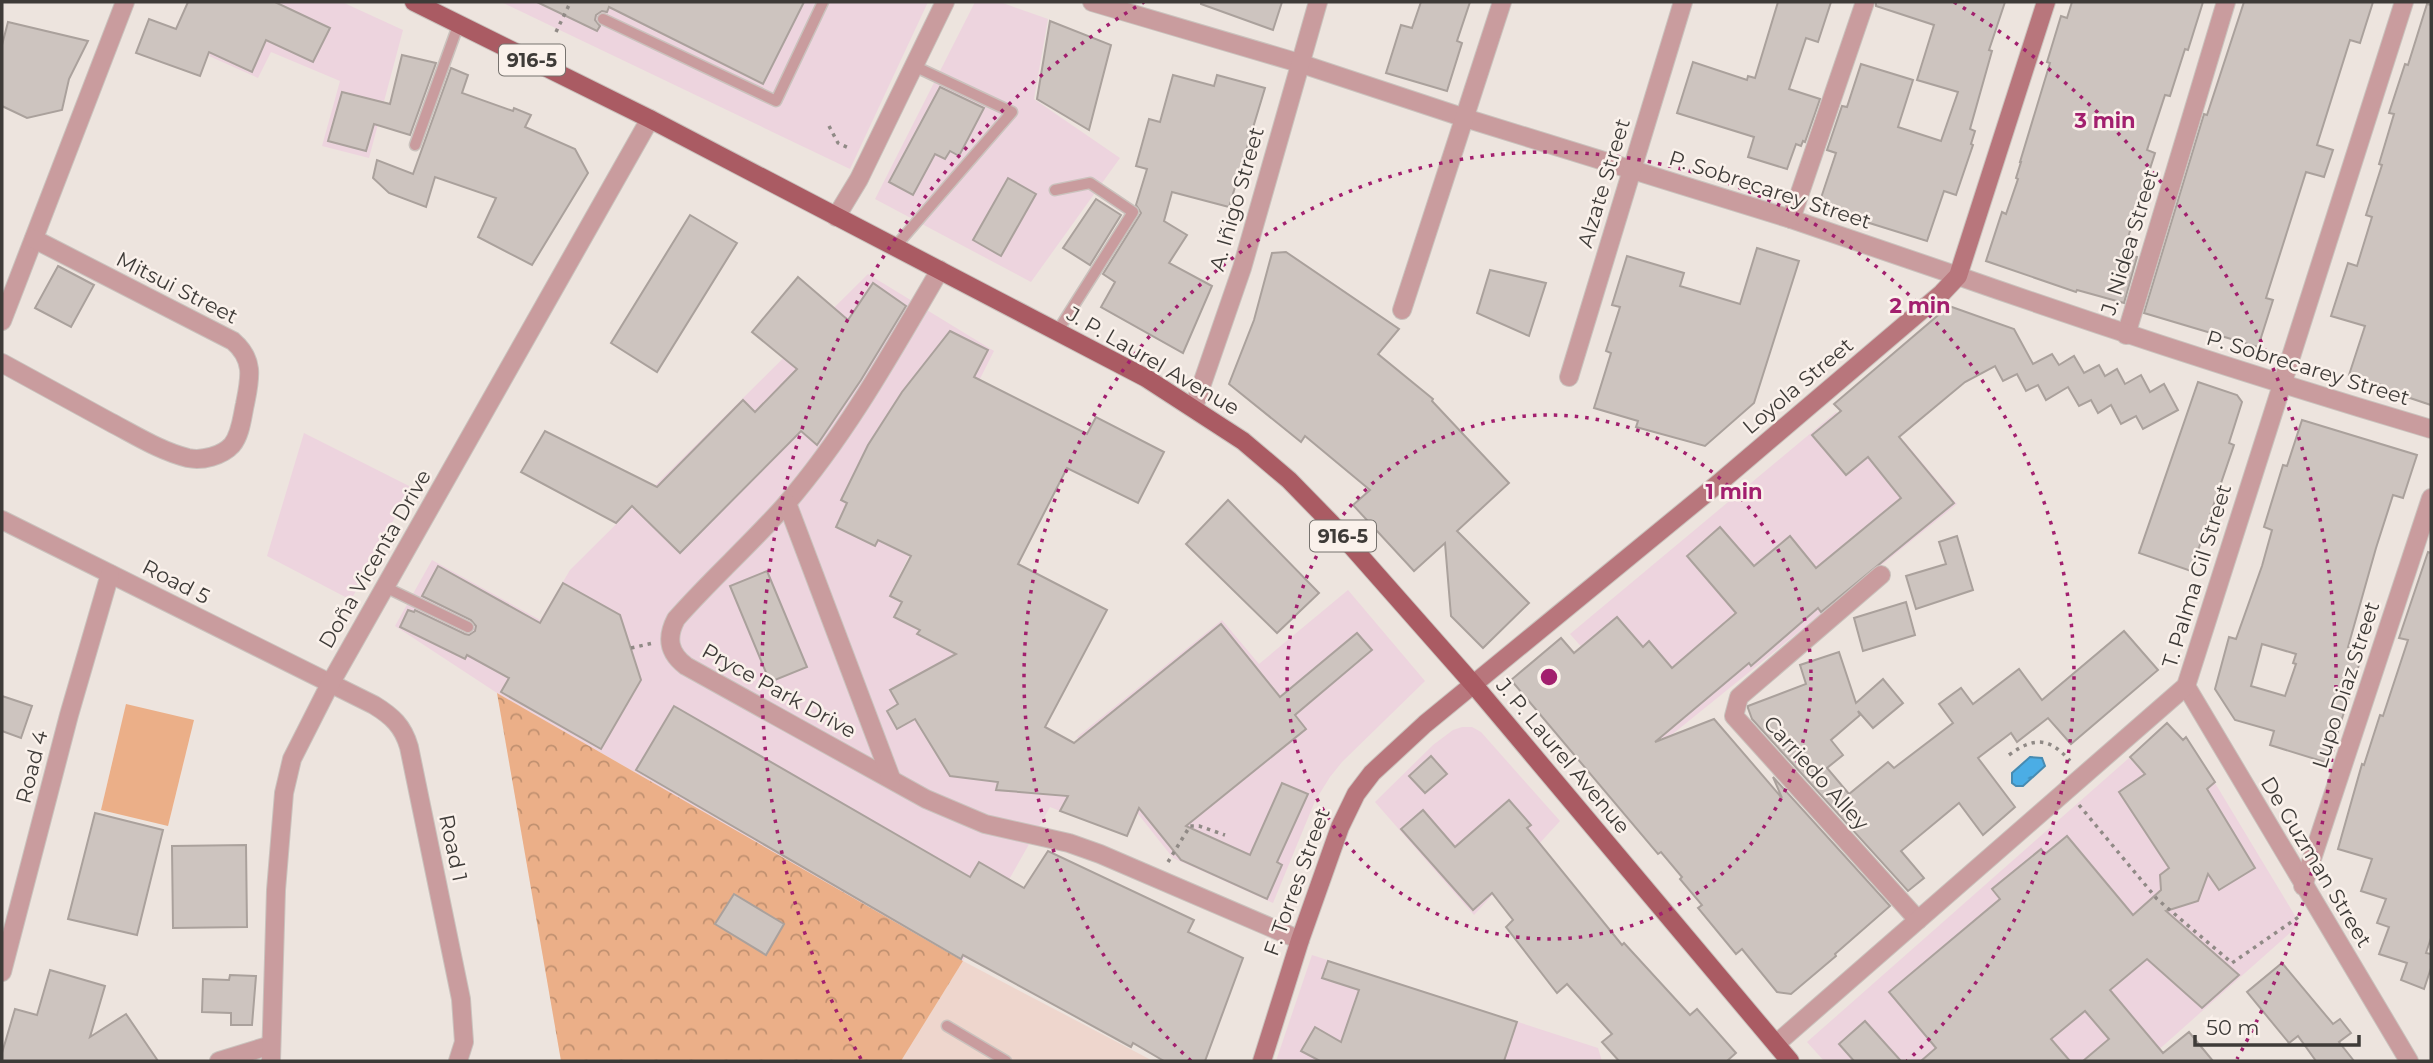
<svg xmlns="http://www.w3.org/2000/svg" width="2433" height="1063" viewBox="0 0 2433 1063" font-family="Montserrat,sans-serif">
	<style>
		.commercial { fill: #edd4de }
		.industrial { fill: #eed6cd }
		.forest { fill: url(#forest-crowns) }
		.pitch { fill: #ebaf88 }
		.water { fill: url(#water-ripples); stroke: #478bb1; stroke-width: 2 }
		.building { fill: #cdc4bf; stroke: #aaa19c; stroke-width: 2; fill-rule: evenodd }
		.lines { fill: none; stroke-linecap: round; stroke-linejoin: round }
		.service-casing { stroke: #cac2bd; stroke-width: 13 }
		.minor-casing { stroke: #cac2bd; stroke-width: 20 }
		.tertiary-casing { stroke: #cac2bd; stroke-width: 20 }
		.secondary-casing { stroke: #cac2bd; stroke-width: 20 }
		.primary-casing { stroke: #cac2bd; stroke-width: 20 }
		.path { stroke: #908a86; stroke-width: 3.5; stroke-dasharray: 3.5 5; stroke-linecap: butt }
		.service { stroke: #c99c9e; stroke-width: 10 }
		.minor { stroke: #c99c9e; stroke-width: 18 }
		.tertiary { stroke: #c99c9e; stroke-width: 18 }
		.secondary { stroke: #b8767c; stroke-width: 18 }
		.primary { stroke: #aa5b63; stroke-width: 18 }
		.ring { fill: none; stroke: #a21f6e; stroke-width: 3.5; stroke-dasharray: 3.5 7 }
		.labels { text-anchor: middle; stroke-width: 5; stroke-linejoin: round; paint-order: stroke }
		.shield { fill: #faf1eb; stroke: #76726e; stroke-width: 2 }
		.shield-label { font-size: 19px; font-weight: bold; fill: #3e3b38 }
		.street-label { font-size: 21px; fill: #3e3b38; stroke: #faf1eb }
		.centre { fill: #a21f6e; stroke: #faf1eb; stroke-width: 3.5 }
		.ring-label { font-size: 21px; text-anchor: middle; font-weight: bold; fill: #a21f6e; stroke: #faf1eb; stroke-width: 5; stroke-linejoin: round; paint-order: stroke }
	</style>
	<defs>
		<pattern id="forest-crowns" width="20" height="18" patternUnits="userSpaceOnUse" patternTransform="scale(1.75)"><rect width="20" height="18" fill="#ebaf88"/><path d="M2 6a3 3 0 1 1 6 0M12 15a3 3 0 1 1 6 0" fill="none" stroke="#c09070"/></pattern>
		<pattern id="water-ripples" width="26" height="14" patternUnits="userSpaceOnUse" patternTransform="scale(1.75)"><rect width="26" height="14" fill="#4bade5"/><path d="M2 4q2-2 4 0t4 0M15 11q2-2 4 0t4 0" fill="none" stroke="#408ebb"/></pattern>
	</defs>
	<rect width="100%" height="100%" fill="#ede4de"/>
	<g class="commercial">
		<path d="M235,2H342L403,30L369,158L322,146L340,81L271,52L258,78L209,56Z"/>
		<path d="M501,2H928L850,169Z"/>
		<path d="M975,2H1000L1048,19L1034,99L1120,158L1031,282L875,199Z"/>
		<path d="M868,274L994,351L912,514L926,522L889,596L901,603L893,617L918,630L917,635L959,656L1004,702L1065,737L1088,759L1060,811L1050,807L963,961L497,693L395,626L432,560L540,620L570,570Z"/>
		<path d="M1836,412L1878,462L1904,441L1957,504L1664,741L1570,634Z"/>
		<path d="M304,433L411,487L351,600L267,556Z"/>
		<path d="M1348,590L1425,681L1342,762L1330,777L1315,801L1273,903L1173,858L1077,737L1222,620L1259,664Z"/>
		<path d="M1462,727H1472L1481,732L1560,821L1474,915L1375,802L1433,745L1453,730Z"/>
		<path d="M2129,758L2145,774L2174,820L2215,783L2300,924L2146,1061H1824L1807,1042Z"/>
		<path d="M1312,955L1598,1048L1602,1061H1276Z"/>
	</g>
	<path class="industrial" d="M963,961L1153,1061H901Z"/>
	<path class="forest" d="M497,693L963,961L901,1061H561Z"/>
	<path class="pitch" d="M126,704L194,720L168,826L101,810Z"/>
	<path class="water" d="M2030,757L2042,758L2045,766L2023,786H2016L2012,783V773Z"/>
	<g class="building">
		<path d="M188,2H275L330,28L313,62L266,40L252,72L209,52L200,76L136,53L149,19L176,29Z"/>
		<path d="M537,2H804L763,84L609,7L607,12L602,11L596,15L595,20L600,26L597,31Z"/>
		<path d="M1201,2H1282L1273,30L1201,4Z"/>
		<path d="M1421,2H1470L1457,41L1462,43L1447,91L1386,73L1401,25L1412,28Z"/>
		<path d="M1778,2H1831L1818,42L1806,38L1789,89L1820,99L1805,142L1803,141L1801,146L1796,144L1787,169L1748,157L1754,137L1677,113L1693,62L1747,80L1748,76L1755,78Z"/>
		<path d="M1876,2H2005L1989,50L1992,51L1970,129L1975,131L1971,144L1973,145L1956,195L1944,191L1927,241L1818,207L1836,153L1827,150L1842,106L1847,107L1861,64L1913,80L1898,127L1941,141L1958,92L1917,80L1934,25L1876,6Z"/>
		<path d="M2072,2H2203L2188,50L2185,49L2170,96L2165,95L2147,150L2155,153L2123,253L2137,257L2124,303L2077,290L2076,292L1986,261L2002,212L2006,214L2018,179L2016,178L2021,162H2020L2050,63L2047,62L2061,16L2067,18Z"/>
		<path d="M2244,2H2373L2360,43L2350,40L2317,145L2333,150L2324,177L2306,172L2266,298L2273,300L2258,347L2144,313L2204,114L2207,115Z"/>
		<path d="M2427,4L2431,5V405L2383,389L2384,386L2349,375L2365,326L2331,316L2348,263L2357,266L2372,217L2366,215L2382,165L2379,164L2394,114L2389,113L2405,64L2408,65Z"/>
		<path d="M1050,21L1111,45L1089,130L1037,99Z"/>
		<path d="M8,22L88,41L69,79L62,110L27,118L2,106V45Z"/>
		<path d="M402,55L436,63L410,135L374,124L366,151L328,141L342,92L390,104Z"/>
		<path d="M451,68L468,75L462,93L513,111L514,108L531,115L525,127L575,149L588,173L532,265L478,237L496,198L435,177L426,207L389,193L373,178L377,160L413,174Z"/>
		<path d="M1173,75L1214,86L1217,75L1265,88L1229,207L1172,192L1164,221L1187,235L1169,263L1212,286L1183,353L1101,307L1115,282L1103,274L1141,213L1136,205L1147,169L1136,166L1149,119L1160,122Z"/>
		<path d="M940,87L984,108L959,156L950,151L945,159L935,154L913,195L889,182Z"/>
		<path d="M1008,178L1036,194L1001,256L973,240Z"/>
		<path d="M1096,199L1121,215L1090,265L1063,248Z"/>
		<path d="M690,215L737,243L657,372L611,343Z"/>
		<path d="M1757,248L1799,261L1754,403L1705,446L1636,427L1638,421L1594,408L1611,353L1606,351L1620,307L1612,305L1627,256L1684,273L1680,286L1740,304Z"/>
		<path d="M1286,252L1399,329L1378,354L1433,399L1432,401L1509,483L1457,531L1529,603L1483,648L1451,616L1445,543L1414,571L1353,505L1370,490L1305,436L1301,442L1229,384L1254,320L1272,253Z"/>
		<path d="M58,266L94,285L71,327L35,308Z"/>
		<path d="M1490,270L1546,283L1529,336L1477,313Z"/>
		<path d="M798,277L848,320L873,283L906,306L861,380L817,445L801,431L680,553L632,506L616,523L521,472L545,431L657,487L743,400L755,412L797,369L752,332Z"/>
		<path d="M1949,306L2014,329L2033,364L2052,354L2059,365L2074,356L2084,373L2099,365L2105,376L2117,369L2125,384L2141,375L2150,392L2164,384L2178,410L2143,429L2136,416L2121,424L2111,405L2098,413L2091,400L2079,406L2068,387L2046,400L2038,385L2026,391L2017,374L2003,381L1995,366L1965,382L1899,437L1954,503L1821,612L1818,608L1751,666L1749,663L1655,742L1714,719L1782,798L1773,777L1890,906L1835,954L1836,956L1791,994L1777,992L1742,949L1736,954L1698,908L1702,905L1680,879L1682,877L1661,852L1658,854L1511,680L1561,638L1574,653L1617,617L1643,647L1649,641L1672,668L1736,613L1687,556L1720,527L1754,566L1790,536L1816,568L1901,498L1868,457L1846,475L1812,435L1841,411L1834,404Z"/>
		<path d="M950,331L988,350L974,377L1087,434L1096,417L1164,452L1138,503L1067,468L1018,564L1107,610L1045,727L1074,743L1221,624L1280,697L1357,633L1372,650L1295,715L1306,729L1186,826L1250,855L1282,783L1308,794L1277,862L1282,865L1267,899L1181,860L1139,808L1127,836L1060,811L1068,796L996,790L998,782L950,776L915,719L897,729L887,711L898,704L890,690L956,654L917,634L920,630L894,617L902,602L890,596L911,556L878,540L875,546L836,527L847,503L841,500L868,445L902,392Z"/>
		<path d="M2198,382L2237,395L2242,402L2229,443L2234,445L2191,571L2139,553Z"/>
		<path d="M2302,420L2417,455L2403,498L2393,495L2376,548L2348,647L2363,652L2328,763L2270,745L2274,731L2235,720L2215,689L2229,637L2236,639L2262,566L2272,530L2264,527L2283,465L2287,466ZM2262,644L2296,654L2293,663L2296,664L2285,696L2251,686Z"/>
		<path d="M1228,500L1319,593L1277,633L1186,544Z"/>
		<path d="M1957,536L1973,590L1916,609L1906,576L1946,564L1939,542Z"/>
		<path d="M2428,552L2431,553V938L2426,953L2431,954V968L2424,989L2401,980L2407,963L2379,954L2389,927L2377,923L2386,899L2361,891L2372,859L2338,849L2362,764L2364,765L2380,715L2383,716L2408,640L2399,638Z"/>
		<path d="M438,566L540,623L563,583L620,615L641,680L601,749L501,692L509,678L467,655L465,659L400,627L408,610L414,612L415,610L465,634L469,635L475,631L476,626L471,620L422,596Z"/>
		<path d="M767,571L807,667L770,682L730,586Z"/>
		<path d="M1906,602L1915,635L1863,651L1854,618Z"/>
		<path d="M2124,631L2158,670L2071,744L2048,718L2017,742L2011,733L1978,758L2015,807L1983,835L1959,803L1901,851L1924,878L1908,891L1752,719L1748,708V706L1806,684L1800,665L1839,652L1856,703L1883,679L1903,703L1873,728L1858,711L1860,715L1831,740L1843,755L1827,768L1849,794L1888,762L1894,768L1953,723L1939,704L1961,688L1973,704L2019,669L2042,700Z"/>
		<path d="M2,696L32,706L21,738L2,731Z"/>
		<path d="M674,706L970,877L979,862L1024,888L1048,851L1194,920L1188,932L1243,958L1205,1061H1164L1133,1043L1131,1047L963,955L961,959L636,770Z"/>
		<path d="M2167,723L2183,740L2186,737L2215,782L2207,789L2255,868L2219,890L2208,874L2198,901L2166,911L2239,975L2202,1008L2147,959L2110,990L2163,1053L2189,1032L2213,1061H2083L2109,1039L2085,1011L2051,1039L2070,1061H1921L1936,1048L1889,992L2000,899L1992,889L2041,849L2045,854L2067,836L2133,915L2161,890L2160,875L2169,868L2119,792L2145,774L2130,757Z"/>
		<path d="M1431,756L1447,774L1425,793L1409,776Z"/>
		<path d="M1509,800L1531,825L1527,828L1622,945L1624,943L1690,1015L1697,1009L1736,1053L1727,1061H1619L1602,1042L1612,1034L1567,984L1557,993L1506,927L1513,920L1492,893L1473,910L1401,829L1423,810L1455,847Z"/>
		<path d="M95,813L163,830L137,935L68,919Z"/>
		<path d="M246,845L247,927L173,928L172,846Z"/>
		<path d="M734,894L784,924L766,955L715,924Z"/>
		<path d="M1328,961L1517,1022L1504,1061H1320L1301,1051L1315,1027L1341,1042L1359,990L1322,978Z"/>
		<path d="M2282,963L2333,1024L2340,1019L2351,1033L2339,1042L2354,1061H2316L2298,1036L2289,1043L2247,992Z"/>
		<path d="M50,970L105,986L90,1037L126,1014L158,1061H2V1053L15,1009L37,1015Z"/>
		<path d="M230,975L256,976L252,1025H231V1013L202,1012L203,979L229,980Z"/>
		<path d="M1865,1021L1901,1061H1854L1839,1044Z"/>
	</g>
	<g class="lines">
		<defs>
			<g id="service">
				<path d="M603,19L776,101L823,2"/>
				<path d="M415,145L459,23"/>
				<path d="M1055,190L1090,183L1133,212L1057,332"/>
				<path d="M894,248L1012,112L914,66"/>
				<path d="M385,587L468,627"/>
				<path d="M947,1026L1006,1061"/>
			</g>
			<g id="minor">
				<path d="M1092,2L1299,63L1465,118L1791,219L1958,276"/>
				<path d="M836,217L859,179L945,2"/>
				<path d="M1791,219L1865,2"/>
				<path d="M940,270C893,350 848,432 787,503C752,543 711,579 676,619C666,638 669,653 686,666L926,799L985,824L1069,843L1100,854L1300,940"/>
				<path d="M1402,310L1502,2"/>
				<path d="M2,321L125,2"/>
				<path d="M2126,335L2226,2"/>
				<path d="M2,363C38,383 74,402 110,422C135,435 160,451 188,458C202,461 222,456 232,445C241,434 242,417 245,404C250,379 255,360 233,341L34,239"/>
				<path d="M1569,377L1683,2"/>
				<path d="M787,503L891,778"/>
				<path d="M2,520L374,705C392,716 403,726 409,747L461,999L464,1042L458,1061"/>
				<path d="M1881,575L1739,697L1734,716L1918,920"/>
				<path d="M2186,686L2409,1061"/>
				<path d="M2303,886L2431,498"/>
				<path d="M2,972L69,715L110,574"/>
				<path d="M1776,1044L2186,686L2404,2"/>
				<path d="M219,1061L271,1045"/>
				<path d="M271,1061L276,890L284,793L292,759L330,684L650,119"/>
			</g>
			<g id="tertiary">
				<path d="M1958,276C2115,331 2272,382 2431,429"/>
				<path d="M1194,407L1242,268L1318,2"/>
			</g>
			<path id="secondary" d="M1262,1061L1300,940L1340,827L1356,794L1372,773L1425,724L1720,482L1942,293L1958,276L2046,2"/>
			<path id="primary" d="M414,2L650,119L1146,378L1243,441L1289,480L1331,523L1474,685L1790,1061"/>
		</defs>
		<use href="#service" class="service-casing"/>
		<use href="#minor" class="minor-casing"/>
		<use href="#tertiary" class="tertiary-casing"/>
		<use href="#secondary" class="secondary-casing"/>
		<use href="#primary" class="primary-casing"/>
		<g class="path">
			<path d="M556,32L570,3"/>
			<path d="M829,126L838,143L851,149"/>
			<path d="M631,648L653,643"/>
			<path d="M2009,755C2035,736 2050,738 2070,761"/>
			<path d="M2079,805L2157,899L2232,963L2300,916"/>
			<path d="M1168,862L1190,826H1199L1225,835"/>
		</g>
		<use href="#service" class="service"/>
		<use href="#minor" class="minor"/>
		<use href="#tertiary" class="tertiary"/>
		<use href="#secondary" class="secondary"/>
		<use href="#primary" class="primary"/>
	</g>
	<g class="ring">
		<circle cx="1549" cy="677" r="262"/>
		<path d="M1191 1061A525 525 0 1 1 1907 1061"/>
		<path d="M861 1059A787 787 0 0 1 1144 2M1954 2A787 787 0 0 1 2237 1059"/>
	</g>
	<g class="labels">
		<g class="shield">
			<rect x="499" y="44.5" width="66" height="31" rx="5"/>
			<rect x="1310" y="520.5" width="66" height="31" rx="5"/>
		</g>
		<g class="shield-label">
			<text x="532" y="67">916-5</text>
			<text x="1343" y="543">916-5</text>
		</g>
		<g class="street-label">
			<text transform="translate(1604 183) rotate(-73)" y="7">Alzate Street</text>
			<text transform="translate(1770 190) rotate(18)" y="7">P. Sobrecarey Street</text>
			<text transform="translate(1237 199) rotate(-74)" y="7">A. Iñigo Street</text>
			<text transform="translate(2130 242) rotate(-73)" y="7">J. Nidea Street</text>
			<text transform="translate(177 288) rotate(27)" y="7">Mitsui Street</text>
			<text transform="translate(1153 361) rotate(30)" y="7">J. P. Laurel Avenue</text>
			<text transform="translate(2308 368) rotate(17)" y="7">P. Sobrecarey Street</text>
			<text transform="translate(1798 386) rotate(-40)" y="7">Loyola Street</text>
			<text transform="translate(375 559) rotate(-60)" y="7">Doña Vicenta Drive</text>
			<text transform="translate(2197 576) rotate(-73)" y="7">T. Palma Gil Street</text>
			<text transform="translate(176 582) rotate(27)" y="7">Road 5</text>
			<text transform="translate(2346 685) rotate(-72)" y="7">Lupo Diaz Street</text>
			<text transform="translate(779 691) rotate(29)" y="7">Pryce Park Drive</text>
			<text transform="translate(1563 756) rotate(50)" y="7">J. P. Laurel Avenue</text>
			<text transform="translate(32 767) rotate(-76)" y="7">Road 4</text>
			<text transform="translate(1816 773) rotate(48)" y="7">Carriedo Alley</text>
			<text transform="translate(453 848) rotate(78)" y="7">Road 1</text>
			<text transform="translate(2316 862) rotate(59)" y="7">De Guzman Street</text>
			<text transform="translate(1297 882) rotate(-70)" y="7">F. Torres Street</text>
		</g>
	</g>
	<circle cx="1549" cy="677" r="10" class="centre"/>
	<g class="ring-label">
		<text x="2105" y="128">3 min</text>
		<text x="1920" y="313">2 min</text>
		<text x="1734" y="499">1 min</text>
	</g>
	<rect width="2433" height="1063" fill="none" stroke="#3e3b38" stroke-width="7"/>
	<path d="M2195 1035v10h164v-10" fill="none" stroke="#3e3b38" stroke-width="3.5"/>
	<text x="2206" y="1035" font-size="21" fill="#3e3b38" stroke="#faf1eb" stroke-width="5" paint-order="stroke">50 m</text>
</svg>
